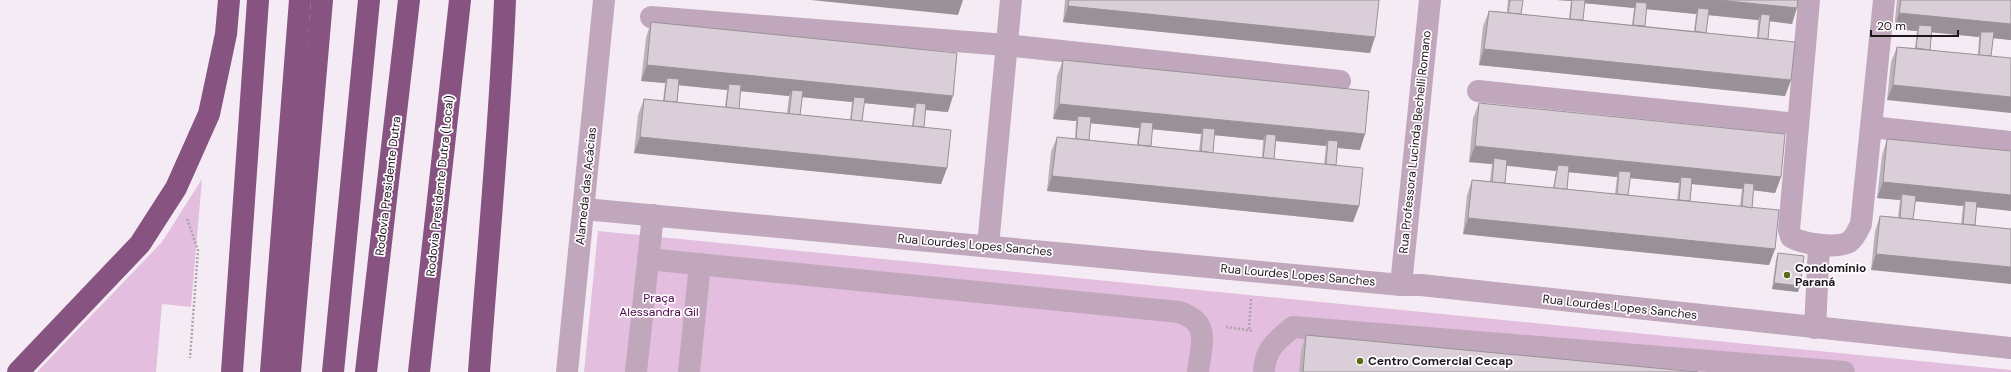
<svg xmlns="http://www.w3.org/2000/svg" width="2011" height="372" viewBox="0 0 2011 372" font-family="'DM Sans',sans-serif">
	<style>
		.green { fill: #e3bede }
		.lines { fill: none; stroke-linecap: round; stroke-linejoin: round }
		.path { stroke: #aca4ab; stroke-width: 2.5; stroke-dasharray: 2 2; stroke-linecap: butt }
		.minor { stroke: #c0a7bc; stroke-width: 22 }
		.highway { stroke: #875381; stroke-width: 22 }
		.wall { fill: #bbb2ba; fill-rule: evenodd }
		.shaded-wall { fill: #999197 }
		.building { fill: #dacfd8; stroke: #999197 }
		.poi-dot { fill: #5a6b18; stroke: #fffbfe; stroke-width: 1.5 }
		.labels { text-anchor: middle; stroke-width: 3.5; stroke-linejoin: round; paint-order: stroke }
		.street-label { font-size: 12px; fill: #1b171a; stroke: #fffbfe }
		.poi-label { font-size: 12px; font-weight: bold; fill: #1b171a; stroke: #fffbfe; text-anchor: start }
		.park-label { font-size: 12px; fill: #4c0848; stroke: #fffbfe }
	</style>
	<rect width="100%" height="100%" fill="#f5ebf4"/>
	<g class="green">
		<path d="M202,179L191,307L162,304L156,372H37L162,242Z"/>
		<path d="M598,231L2011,370V372H584Z"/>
	</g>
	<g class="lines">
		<g class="path">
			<path d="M187,219L198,250L190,358"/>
			<path d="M1226,327L1253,331"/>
			<path d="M1249,329L1251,298"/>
		</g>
		<g class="minor">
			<path d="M1809,0L1789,230L1791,237C1803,244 1837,249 1849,242C1855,238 1858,230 1861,224L1884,0"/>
			<path d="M651,17L1006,45L1340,81"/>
			<path d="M1478,91L1798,124"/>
			<path d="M1871,127L2011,142"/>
			<path d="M584,209L1401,285H1421L2011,348"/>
			<path d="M988,246L1011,0"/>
			<path d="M648,259L1179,312C1212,323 1201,344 1198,372"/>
			<path d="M1401,285L1430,0"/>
			<path d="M1815,328L1819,245"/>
			<path d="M567,372L604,0"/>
			<path d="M636,372L653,215"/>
			<path d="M689,372L700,264"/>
			<path d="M1264,372C1265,349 1276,341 1293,327L1844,372"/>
		</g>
		<g class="highway">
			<path d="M18,372L140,244L176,188L209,114L226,34L229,0"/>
			<path d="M232,372L258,0"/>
			<path d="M271,372L300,0"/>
			<path d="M290,372L322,0"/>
			<path d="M333,372L369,0"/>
			<path d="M366,372L409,0"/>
			<path d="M419,372L460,0"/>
			<path d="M479,372C488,248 500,124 505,0"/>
		</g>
	</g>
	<g class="wall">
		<path d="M1065,0H1379L1370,53L1063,22Z"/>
		<path d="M1508,0H1523L1521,14L1569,19L1571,1L1557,0H1798L1792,24L1770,21L1768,39L1791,80L1785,96L1479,65L1483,26L1489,11L1507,12ZM1585,3L1634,8L1632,25L1583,20ZM1646,9L1696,14L1694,31L1645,26ZM1708,15L1758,20L1757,38L1706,33Z"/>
		<path d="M1897,0H2011V40L1993,38L1991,56L1887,100L1891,62L1897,47L1915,48L1917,31L1894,29ZM1932,32L1979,37L1978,55L1930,50Z"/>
		<path d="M651,22L948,112L926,110L924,127L947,168L941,184L634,153L638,115L644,99L663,101L665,83L641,81L646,38ZM679,85L727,90L725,107L677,102ZM740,91L789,96L787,113L739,109ZM802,97L852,102L850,120L800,115ZM864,103L914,108L912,126L862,121Z"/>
		<path d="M1063,60L1360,150L1338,148L1336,165L1359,206L1353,222L1047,191L1051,152L1057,137L1075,139L1076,121L1053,119L1057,76ZM1091,123L1139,128L1137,145L1089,140ZM1152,129L1201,134L1199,151L1151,146ZM1214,135L1263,140L1262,158L1213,153ZM1276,141L1326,146L1324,164L1274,159Z"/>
		<path d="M1479,103L1781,177L1775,193L1753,190L1752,208L1775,249L1769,265L1463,234L1467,195L1472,180L1490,181L1492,164L1469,162L1473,118ZM1507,166L1556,171L1553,188L1505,183ZM1568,172L1617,177L1615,194L1567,189ZM1630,178L1679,183L1677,200L1628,195ZM1692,184L1742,189L1740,206L1690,201Z"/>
		<path d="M1887,139L1977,207L1975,225L1871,270L1875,231L1880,216L1898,217L1900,200L1877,198L1882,155ZM1915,201L1963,206L1961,224L1913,219Z"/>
		<path d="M1778,253L1798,292L1772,289L1776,259Z"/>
		<path d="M1306,335L1698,372H1299L1301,350Z"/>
	</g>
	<g class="shaded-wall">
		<path d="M811,0H963L958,15Z"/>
		<path d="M1557,0H1571V1Z"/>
		<path d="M1572,0H1718L1797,8L1792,24L1760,20L1761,14L1758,20L1697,14L1698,8L1696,14L1635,8L1636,2L1634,8L1572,2Z"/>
		<path d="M1068,6L1375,37L1370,53L1063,22Z"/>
		<path d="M1899,13L2011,24V40L1981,37V32L1979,37L1918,31L1919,25L1917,31L1894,29Z"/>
		<path d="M1484,49L1791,80L1785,96L1479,65Z"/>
		<path d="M647,65L953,96L948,112L915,109L916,103L914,108L853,102L854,97L852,102L791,96L792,90L789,96L728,90L729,84L727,90L666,84L667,78L665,83L641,81Z"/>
		<path d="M1893,85L2011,97V113L1887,100Z"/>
		<path d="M1059,104L1365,134L1360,150L1328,147V140L1326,146L1265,140L1266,134L1263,140L1203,134V128L1201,134L1140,128L1141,122L1139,128L1078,122V116L1076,121L1053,119Z"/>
		<path d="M640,137L947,168L941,184L634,153Z"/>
		<path d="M1475,146L1781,177L1775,193L1743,189L1744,183L1742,189L1681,183V177L1679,183L1619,177V171L1617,177L1557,171L1558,165L1556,171L1494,164V158L1492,164L1469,162Z"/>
		<path d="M1052,176L1359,206L1353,222L1047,191Z"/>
		<path d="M1883,182L2011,195V211L1964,206L1965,201L1963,206L1902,200V194L1900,200L1877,198Z"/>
		<path d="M1468,218L1775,249L1769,265L1463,234Z"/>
		<path d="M1876,254L2011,267V284L1871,270Z"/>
		<path d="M1774,283L1800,286L1798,292L1772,289Z"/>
	</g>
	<g class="building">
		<path d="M1069,0H1379L1375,37L1068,6Z"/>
		<path d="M1510,0H1523L1521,14L1508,13Z"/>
		<path d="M1572,0H1585L1583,20L1570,19Z"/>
		<path d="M1718,0H1798L1797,8Z"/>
		<path d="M1901,0H2011V24L1899,13Z"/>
		<path d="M1636,2L1647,3L1645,26L1633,25Z"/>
		<path d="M1698,8L1709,9L1706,33L1695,31Z"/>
		<path d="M1489,11L1795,42L1791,80L1484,49Z"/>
		<path d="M1761,14L1770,15L1768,39L1758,38Z"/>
		<path d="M651,22L957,53L953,96L647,65Z"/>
		<path d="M1919,25L1932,26L1930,50L1916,48Z"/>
		<path d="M1981,32H1994L1991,56L1979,55Z"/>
		<path d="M1897,47L2011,58V97L1893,85Z"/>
		<path d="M1063,60L1369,91L1365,134L1059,104Z"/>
		<path d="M667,78L679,79L677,102L664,101Z"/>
		<path d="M729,84L741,85L739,109L726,107Z"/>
		<path d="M792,90L803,91L800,115L789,114Z"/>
		<path d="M854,97L865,98L862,121L851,120Z"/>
		<path d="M644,99L951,130L947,168L640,137Z"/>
		<path d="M916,103L926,104L924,127L913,126Z"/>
		<path d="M1479,103L1785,134L1781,177L1475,146Z"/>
		<path d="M1078,116L1091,117L1089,140L1076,139Z"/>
		<path d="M1141,122L1153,123L1151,146L1138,145Z"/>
		<path d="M1203,128L1215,129L1213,153L1201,151Z"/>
		<path d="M1266,134L1276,135L1274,159L1263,158Z"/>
		<path d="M1057,137L1363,168L1359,206L1052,176Z"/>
		<path d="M1887,139L2011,151V195L1883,182Z"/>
		<path d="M1328,140L1338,141L1336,165L1326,164Z"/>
		<path d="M1494,158L1507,160L1505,183L1492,182Z"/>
		<path d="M1558,165L1569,166L1567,189L1554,188Z"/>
		<path d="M1619,171L1631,172L1628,195L1617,194Z"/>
		<path d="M1681,177L1692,178L1690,201L1679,200Z"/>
		<path d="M1472,180L1779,210L1775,249L1468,218Z"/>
		<path d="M1744,183L1754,184L1752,208L1742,206Z"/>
		<path d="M1902,194L1916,196L1913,219L1900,218Z"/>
		<path d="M1965,201L1977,202L1975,225L1963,224Z"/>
		<path d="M1880,216L2011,229V267L1876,254Z"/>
		<path d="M1778,253L1804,256L1800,286L1774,283Z"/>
		<path d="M1306,335L1698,372H1303Z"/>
	</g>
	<g class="poi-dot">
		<circle cx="1787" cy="275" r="4"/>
		<circle cx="1360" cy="361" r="4"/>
	</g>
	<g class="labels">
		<g class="street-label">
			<text transform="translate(1415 142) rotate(-84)" y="4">Rua Professora Lucinda Bechelli Romano</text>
			<text transform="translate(388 186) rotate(-83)" y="4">Rodovia Presidente Dutra</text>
			<text transform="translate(440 186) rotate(-84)" y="4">Rodovia Presidente Dutra (Local)</text>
			<text transform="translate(586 186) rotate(-84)" y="4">Alameda das Acácias</text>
			<text transform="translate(975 245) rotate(5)" y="4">Rua Lourdes Lopes Sanches</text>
			<text transform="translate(1298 275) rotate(5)" y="4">Rua Lourdes Lopes Sanches</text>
			<text transform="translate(1620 307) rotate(6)" y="4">Rua Lourdes Lopes Sanches</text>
		</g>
		<g class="poi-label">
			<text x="1795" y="272">Condomínio<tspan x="1795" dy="14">Paraná</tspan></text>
			<text x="1368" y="365">Centro Comercial Cecap</text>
		</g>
		<g class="park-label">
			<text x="659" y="302">Praça<tspan x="659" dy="14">Alessandra Gil</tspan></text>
		</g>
	</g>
	<path d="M1871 30v6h87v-6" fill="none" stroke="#1b171a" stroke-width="2"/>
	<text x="1877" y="30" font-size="12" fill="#1b171a" stroke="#fffbfe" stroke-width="3" paint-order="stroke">20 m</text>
</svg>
